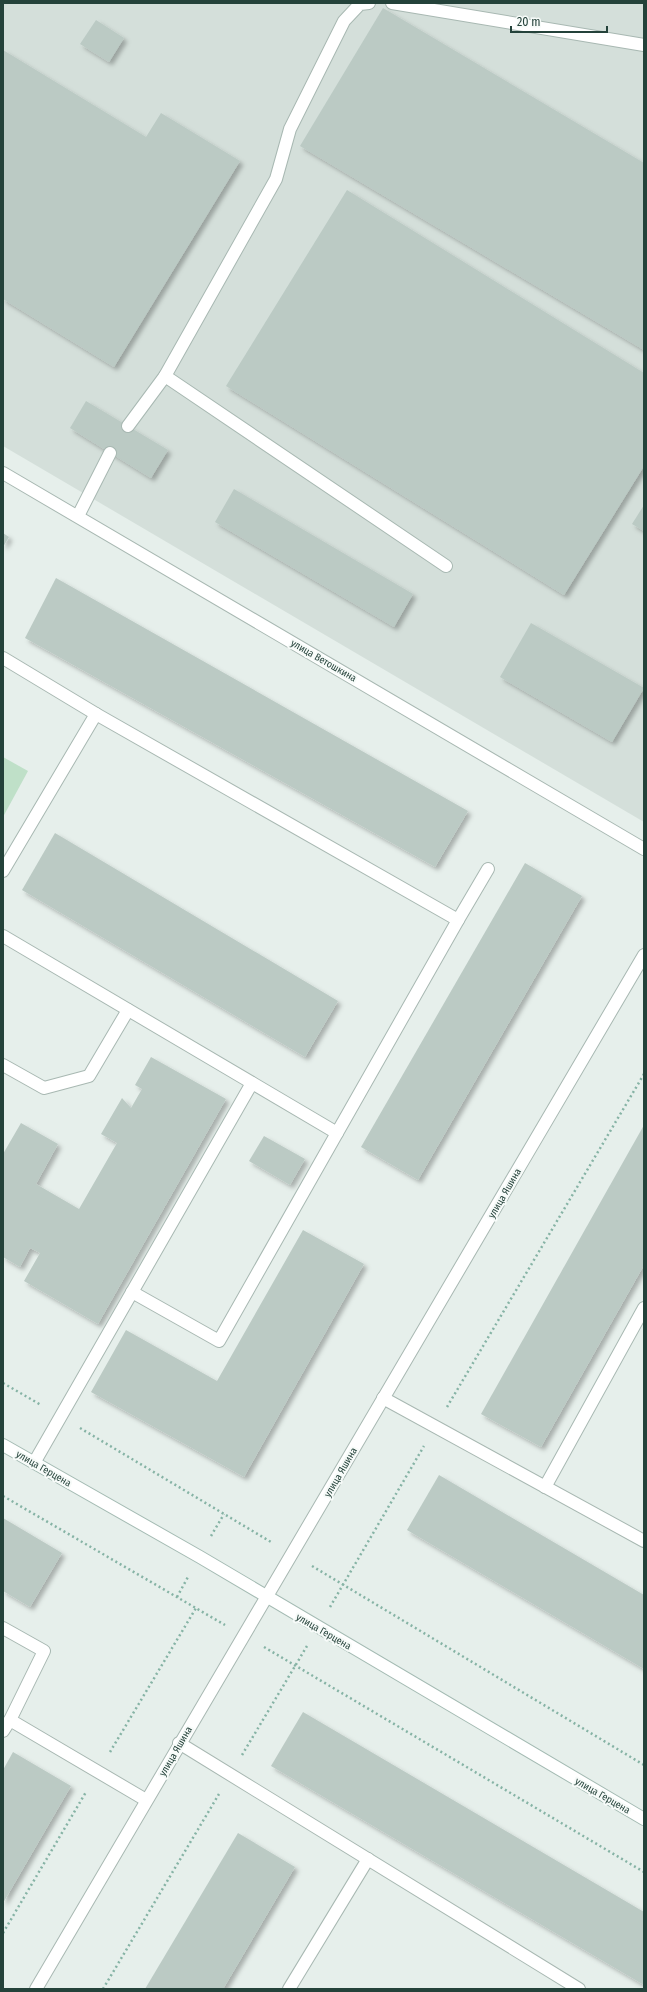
<svg xmlns="http://www.w3.org/2000/svg" width="647" height="1992" viewBox="0 0 647 1992" font-family="'Fira Sans Condensed',sans-serif">
	<style>
		.built { fill: #d4dfda }
		.green { fill: #bfe0c8 }
		.building { fill: #bbcac4; filter: url(#shadow) }
		.lines { fill: none; stroke-linecap: round; stroke-linejoin: round }
		.service-casing { stroke: #a8b8b2; stroke-width: 14 }
		.minor-casing { stroke: #a8b8b2; stroke-width: 14 }
		.tertiary-casing { stroke: #a8b8b2; stroke-width: 14 }
		.secondary-casing { stroke: #a4bbb3; stroke-width: 14 }
		.path { stroke: #86b3a5; stroke-width: 2.5; stroke-dasharray: 2 3; stroke-linecap: butt }
		.service { stroke: #fff; stroke-width: 12 }
		.minor { stroke: #fff; stroke-width: 12 }
		.tertiary { stroke: #fff; stroke-width: 12 }
		.secondary { stroke: #fff; stroke-width: 12 }
		.labels { text-anchor: middle; stroke-width: 4; stroke-linejoin: round; paint-order: stroke }
		.street-label { font-size: 10px; fill: #24423a; stroke: #f7fbf9 }
	</style>
	<defs>
		<filter id="shadow"><feDropShadow dx="3.5" dy="3.5" stdDeviation="2" flood-color="#0004"/></filter>
	</defs>
	<rect width="100%" height="100%" fill="#e6efeb"/>
	<path class="built" d="M3,3H644V822L3,446Z"/>
	<path class="green" d="M3,757L28,771L3,817Z"/>
	<g class="building">
		<path d="M383,8L644,163V350L300,146Z"/>
		<path d="M96,20L124,38L109,62L80,44Z"/>
		<path d="M3,50L146,137L161,113L240,161L114,367L3,299Z"/>
		<path d="M347,190L644,373V466L564,595L226,386Z"/>
		<path d="M86,401L168,450L151,478L70,428Z"/>
		<path d="M234,489L413,594L394,627L215,522Z"/>
		<path d="M644,505V531L632,524Z"/>
		<path d="M3,533L9,537L3,547Z"/>
		<path d="M56,578L468,811L435,867L25,638Z"/>
		<path d="M531,623L644,688L612,742L500,677Z"/>
		<path d="M55,833L338,1001L305,1057L22,890Z"/>
		<path d="M525,863L582,896L418,1180L361,1147Z"/>
		<path d="M151,1057L226,1099L98,1324L24,1281L40,1253L30,1248L20,1267L3,1257V1154L21,1123L58,1144L36,1184L79,1209L117,1143L101,1134L122,1098L131,1108L142,1089L135,1085Z"/>
		<path d="M644,1125V1265L541,1447L481,1414Z"/>
		<path d="M264,1136L305,1159L290,1185L249,1161Z"/>
		<path d="M303,1230L364,1264L244,1477L91,1392L126,1330L217,1381Z"/>
		<path d="M439,1475L644,1595V1669L407,1530Z"/>
		<path d="M3,1518L62,1553L30,1607L3,1591Z"/>
		<path d="M303,1712L644,1912V1985L271,1766Z"/>
		<path d="M13,1752L71,1786L3,1903V1770Z"/>
		<path d="M238,1833L295,1867L223,1989H145Z"/>
	</g>
	<g class="lines">
		<defs>
			<g id="service">
				<path d="M392,3L644,45"/>
				<path d="M165,376L276,179L290,129L344,21L360,4L369,3"/>
				<path d="M128,426L165,376L446,566"/>
				<path d="M78,516L110,453"/>
				<path d="M3,658L96,714L458,920L337,1133L3,936"/>
				<path d="M3,871L96,714"/>
				<path d="M458,920L488,869"/>
				<path d="M3,1065L44,1088L89,1076L128,1010"/>
				<path d="M132,1292L219,1341L337,1133"/>
				<path d="M383,1398L644,1541"/>
				<path d="M34,1463L252,1083"/>
				<path d="M545,1487L644,1308"/>
				<path d="M3,1628L44,1651L10,1720"/>
				<path d="M3,1731L10,1720L146,1800"/>
				<path d="M179,1743L579,1989"/>
				<path d="M289,1989L368,1859"/>
			</g>
			<path id="minor" d="M3,473L644,849"/>
			<path id="tertiary" d="M36,1989L644,955"/>
			<path id="secondary" d="M3,1445L200,1557L644,1819"/>
		</defs>
		<use href="#service" class="service-casing"/>
		<use href="#minor" class="minor-casing"/>
		<use href="#tertiary" class="tertiary-casing"/>
		<use href="#secondary" class="secondary-casing"/>
		<g class="path">
			<path d="M3,1383L41,1405"/>
			<path d="M447,1407L644,1074"/>
			<path d="M80,1428L271,1542"/>
			<path d="M3,1496L225,1625"/>
			<path d="M211,1536L224,1514"/>
			<path d="M312,1566L644,1765"/>
			<path d="M177,1597L188,1577"/>
			<path d="M330,1607L424,1446"/>
			<path d="M264,1647L644,1872"/>
			<path d="M110,1752L196,1608"/>
			<path d="M242,1755L307,1646"/>
			<path d="M3,1933L86,1792"/>
			<path d="M103,1989L219,1794"/>
		</g>
		<use href="#service" class="service"/>
		<use href="#minor" class="minor"/>
		<use href="#tertiary" class="tertiary"/>
		<use href="#secondary" class="secondary"/>
	</g>
	<g class="labels">
		<g class="street-label">
			<text transform="translate(324 660) rotate(30)" y="4">улица Ветошкина</text>
			<text transform="translate(504 1193) rotate(-60)" y="4">улица Яшина</text>
			<text transform="translate(44 1468) rotate(30)" y="4">улица Герцена</text>
			<text transform="translate(340 1472) rotate(-60)" y="4">улица Яшина</text>
			<text transform="translate(324 1631) rotate(30)" y="4">улица Герцена</text>
			<text transform="translate(175 1751) rotate(-60)" y="4">улица Яшина</text>
			<text transform="translate(603 1795) rotate(30)" y="4">улица Герцена</text>
		</g>
	</g>
	<rect width="647" height="1992" fill="none" stroke="#24423a" stroke-width="8"/>
	<path d="M511 26v6h96v-6" fill="none" stroke="#24423a" stroke-width="2"/>
	<text x="517" y="26" font-size="12" fill="#24423a" stroke="#f7fbf9" stroke-width="3" paint-order="stroke">20 m</text>
</svg>
